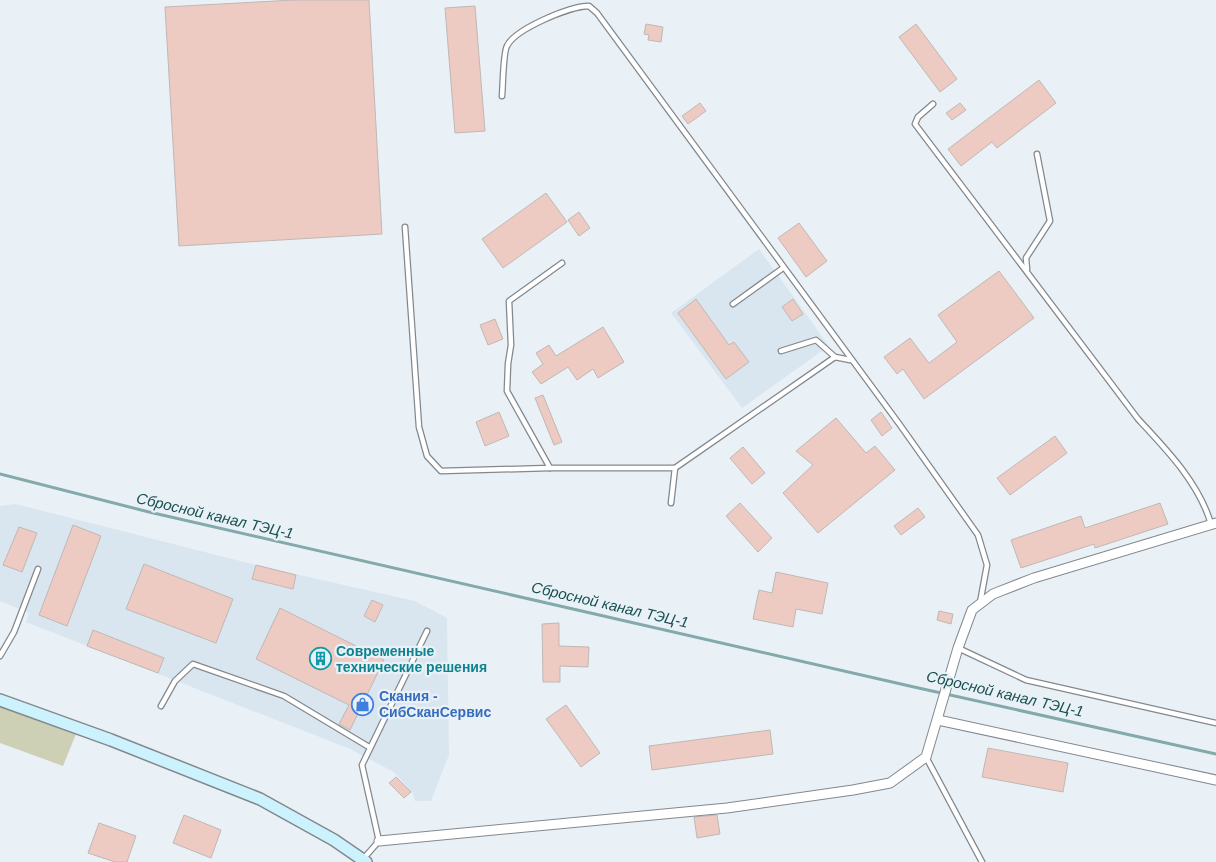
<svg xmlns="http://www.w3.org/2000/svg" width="1216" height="862" viewBox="0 0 1216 862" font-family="Helvetica,sans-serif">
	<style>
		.built { fill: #d9e6f0 }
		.green { fill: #ced0b6 }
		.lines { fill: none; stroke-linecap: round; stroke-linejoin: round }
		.stream { stroke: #83a9ab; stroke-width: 3 }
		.building { fill: #edcac2; stroke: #c0b8b6 }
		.lane-casing { stroke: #83888d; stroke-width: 7 }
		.street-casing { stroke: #83888d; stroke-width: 11 }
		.secondary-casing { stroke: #83888d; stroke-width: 14 }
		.lane { stroke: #fff; stroke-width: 4.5 }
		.street { stroke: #fff; stroke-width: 9 }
		.secondary { stroke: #ccf3fd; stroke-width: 11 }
		.labels { text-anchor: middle; stroke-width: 4.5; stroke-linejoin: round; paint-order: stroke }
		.culture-label { font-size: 14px; font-weight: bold; fill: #0d838f; stroke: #eaf1f6; text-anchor: start }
		.shop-label { font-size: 14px; font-weight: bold; fill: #366cbe; stroke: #eaf1f6; text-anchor: start }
		.water-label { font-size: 15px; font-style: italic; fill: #175052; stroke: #eaf1f6 }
	</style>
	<rect width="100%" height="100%" fill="#eaf1f6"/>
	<g class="built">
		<path d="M759,249L829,346L742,408L671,313Z"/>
		<path d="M16,504L256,565L415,601L447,618L449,755L431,801H415L413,794L394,772L350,749L26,622L29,613L0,601V506Z"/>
	</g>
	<path class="green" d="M0,707L76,734L63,766L0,743Z"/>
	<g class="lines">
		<path class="stream" d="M0,474L149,512L914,687L1216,754"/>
	</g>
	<g class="building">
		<path d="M294,0H369L382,234L179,246L165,7Z"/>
		<path d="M475,6L485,131L455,133L445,8Z"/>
		<path d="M646,24L663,27L661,42L648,40L649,35L644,34Z"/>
		<path d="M916,24L957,79L940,92L899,37Z"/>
		<path d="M1039,80L1056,103L997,148L992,142L961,166L948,149Z"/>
		<path d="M700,103L706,111L688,124L682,116Z"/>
		<path d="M960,103L966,110L952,120L946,113Z"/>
		<path d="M546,193L567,222L503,268L482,239Z"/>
		<path d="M579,212L590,228L579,236L568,220Z"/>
		<path d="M799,223L827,261L806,277L778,238Z"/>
		<path d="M999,271L1034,318L924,399L903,369L897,374L884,357L910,338L929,363L957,342L938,315Z"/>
		<path d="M696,299L729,345L734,342L749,362L726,379L678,313Z"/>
		<path d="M793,299L803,314L792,321L782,307Z"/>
		<path d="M495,319L503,339L488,345L480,325Z"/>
		<path d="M603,327L624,362L598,378L593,369L577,380L568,367L541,384L532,372L543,364L536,353L549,345L556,356Z"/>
		<path d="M543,395L562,442L554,445L535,398Z"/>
		<path d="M499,412L509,436L485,446L476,422Z"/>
		<path d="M881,412L892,428L882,436L871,420Z"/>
		<path d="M836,418L866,453L875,446L895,470L818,533L783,493L813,465L796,451Z"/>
		<path d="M1055,436L1067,453L1010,495L997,478Z"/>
		<path d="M743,447L765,473L752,484L730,458Z"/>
		<path d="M740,503L772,538L758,552L726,516Z"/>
		<path d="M1160,503L1168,524L1095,548L1094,544L1021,568L1011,540L1081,516L1085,528Z"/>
		<path d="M918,508L925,517L901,535L894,526Z"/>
		<path d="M73,525L101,536L67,626L39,615Z"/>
		<path d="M19,527L37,533L22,572L3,565Z"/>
		<path d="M144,564L233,599L216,643L126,609Z"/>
		<path d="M256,565L296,575L293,589L252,579Z"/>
		<path d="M776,572L828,583L822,614L796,609L793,627L753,619L759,590L772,593Z"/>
		<path d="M372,600L383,605L375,622L364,616Z"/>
		<path d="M280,608L384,660L350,730L339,724L349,705L256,659Z"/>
		<path d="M939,611L953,614L951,624L937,620Z"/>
		<path d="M559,623V646L589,647L588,667L560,666V682H543L542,624Z"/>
		<path d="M93,630L164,658L158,673L87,646Z"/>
		<path d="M566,705L600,753L581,767L546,719Z"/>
		<path d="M770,730L773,754L652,770L649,746Z"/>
		<path d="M988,748L1068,763L1063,792L982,777Z"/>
		<path d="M396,777L411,792L404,798L389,783Z"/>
		<path d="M184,815L221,830L211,858L173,843Z"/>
		<path d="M717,815L720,834L697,838L694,817Z"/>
		<path d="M99,823L136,836L127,862H115L88,853Z"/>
	</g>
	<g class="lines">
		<defs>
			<g id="lane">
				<path d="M502,96C503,86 503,53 507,46C515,29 570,6 589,6L597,13L900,425L978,535L987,565L980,603"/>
				<path d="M933,104L918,117L915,124L1138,419C1167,450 1199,483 1211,524"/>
				<path d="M405,227L419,427L427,456L441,471L550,468H675L835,357L850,360"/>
				<path d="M1027,269L1026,258L1050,221L1037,154"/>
				<path d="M733,304L783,268"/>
				<path d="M781,351L816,340L835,357"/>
				<path d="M550,468L507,391L508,364L511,345L509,301L562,263"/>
				<path d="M671,503L675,468"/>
				<path d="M958,648L1026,680L1216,723"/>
				<path d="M0,656L14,632L38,569"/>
				<path d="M161,706L175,681L193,664L284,696L369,747"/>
				<path d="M926,757L982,862"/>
				<path d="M364,858L379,841L362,765L427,631"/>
			</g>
			<g id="street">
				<path d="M938,720L1216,780"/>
				<path d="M379,841L727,808L853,790L890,783L926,757L958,648L972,610L993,594L1034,578L1216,523"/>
			</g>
			<path id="secondary" d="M0,700L111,740L260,799L334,840L366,862"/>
		</defs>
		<use href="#lane" class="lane-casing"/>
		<use href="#street" class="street-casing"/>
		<use href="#secondary" class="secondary-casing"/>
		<use href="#lane" class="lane"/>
		<use href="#street" class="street"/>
		<use href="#secondary" class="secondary"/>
	</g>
	<defs>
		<symbol id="building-ring" viewBox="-11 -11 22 22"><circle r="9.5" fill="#eaf1f6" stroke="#0f9aa8" stroke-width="1.5"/><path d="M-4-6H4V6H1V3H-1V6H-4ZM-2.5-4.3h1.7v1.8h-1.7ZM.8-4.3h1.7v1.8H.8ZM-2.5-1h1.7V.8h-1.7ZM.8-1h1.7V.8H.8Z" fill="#0f9aa8"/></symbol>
		<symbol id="shop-ring" viewBox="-11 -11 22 22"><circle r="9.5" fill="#eaf1f6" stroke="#3f7fe0" stroke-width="1.5"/><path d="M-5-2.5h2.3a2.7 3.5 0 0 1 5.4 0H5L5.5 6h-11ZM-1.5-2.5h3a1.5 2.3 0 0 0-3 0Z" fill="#3f7fe0"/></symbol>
	</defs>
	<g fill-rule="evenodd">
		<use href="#building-ring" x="308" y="646" width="25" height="25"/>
		<use href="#shop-ring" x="350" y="692" width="25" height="25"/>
	</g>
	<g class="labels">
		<g class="culture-label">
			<text x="336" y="656">Современные<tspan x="336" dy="16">технические решения</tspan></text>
		</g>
		<g class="shop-label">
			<text x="379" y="701">Скания -<tspan x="379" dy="16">СибСканСервис</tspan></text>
		</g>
		<g class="water-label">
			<text transform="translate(215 516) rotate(13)" y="5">Сбросной канал ТЭЦ-1</text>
			<text transform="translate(610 605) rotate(13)" y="5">Сбросной канал ТЭЦ-1</text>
			<text transform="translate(1005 694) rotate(13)" y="5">Сбросной канал ТЭЦ-1</text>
		</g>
	</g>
</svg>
